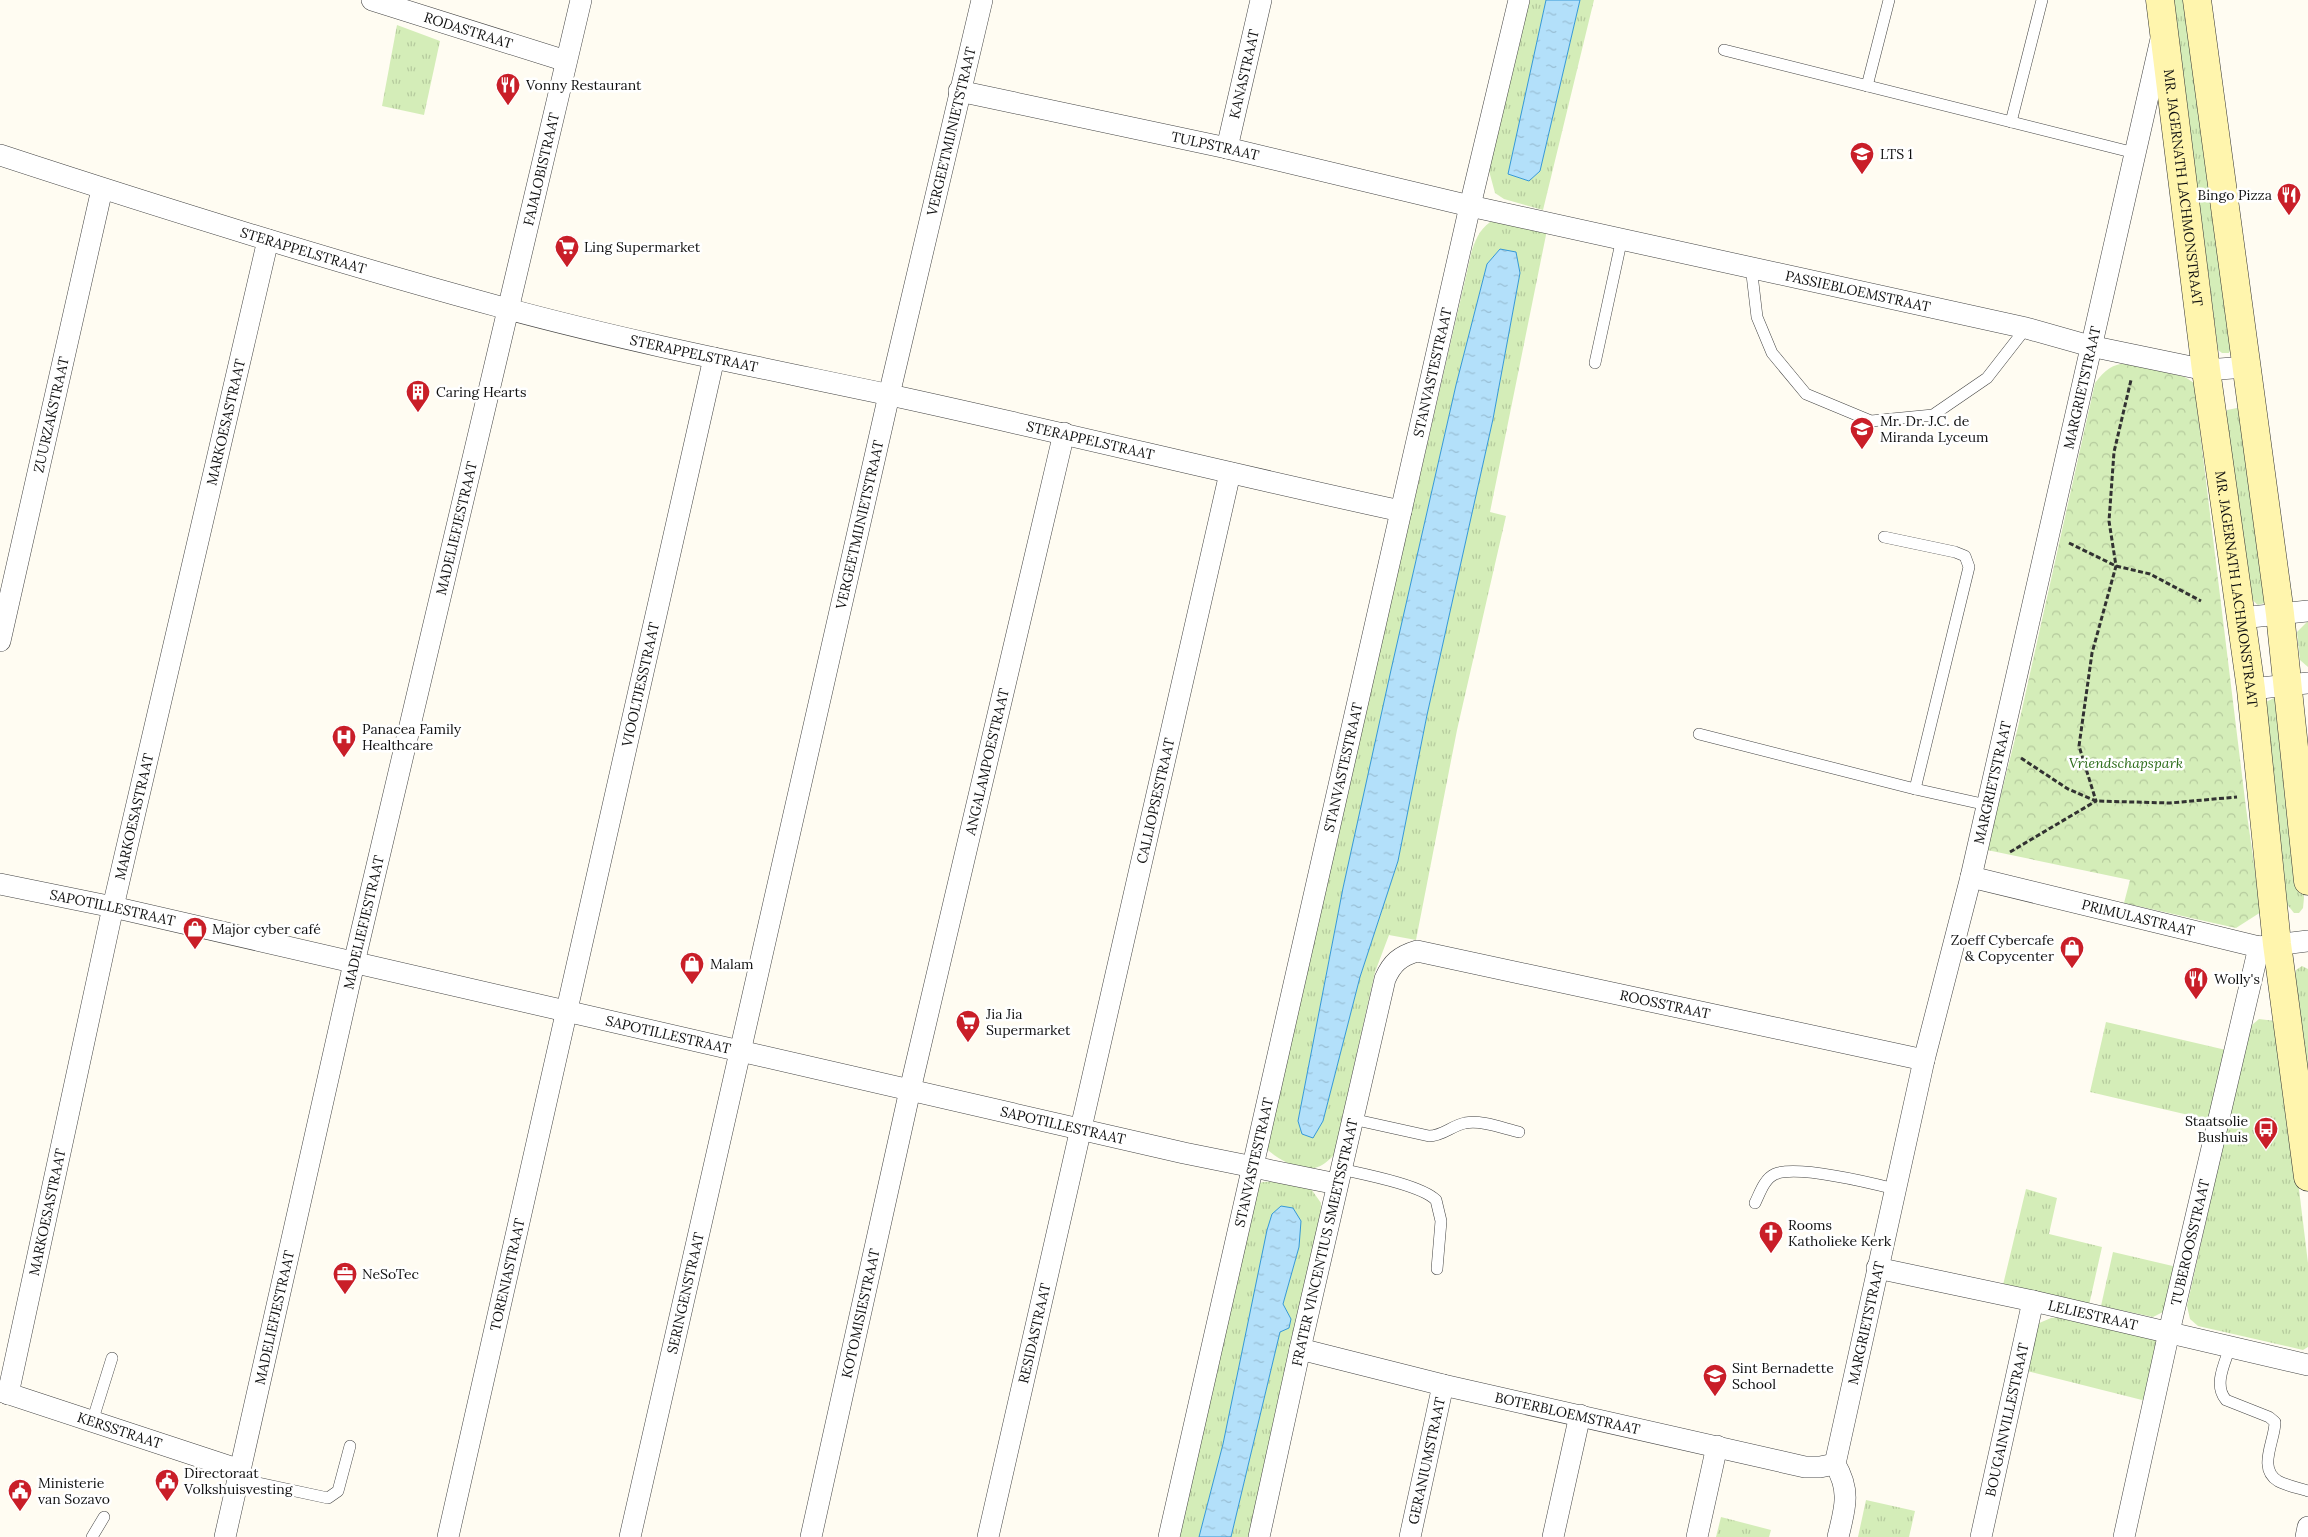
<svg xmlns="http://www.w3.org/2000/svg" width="2308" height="1537" viewBox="0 0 2308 1537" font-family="Lora,serif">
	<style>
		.grass { fill: url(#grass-tufts); fill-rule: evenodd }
		.park { fill: url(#park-crowns) }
		.water { fill: url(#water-ripples); stroke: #3598d6 }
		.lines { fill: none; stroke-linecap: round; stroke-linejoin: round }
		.service-casing { stroke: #434343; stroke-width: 12 }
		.minor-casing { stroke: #434343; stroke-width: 22 }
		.secondary-casing { stroke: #323232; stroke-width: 29 }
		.path { stroke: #323232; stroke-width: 3; stroke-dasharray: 5 2.5; stroke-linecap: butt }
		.service { stroke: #fff; stroke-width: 11 }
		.minor { stroke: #fff; stroke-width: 21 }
		.secondary { stroke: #fff5ad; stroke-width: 28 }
		.labels { text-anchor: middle; stroke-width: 5; stroke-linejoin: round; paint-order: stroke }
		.street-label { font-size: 14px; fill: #101010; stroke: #fff }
		.poi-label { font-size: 14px; fill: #101010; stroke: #fff; text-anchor: start }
		.park-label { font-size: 14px; font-style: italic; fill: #2d6c1b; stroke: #fff }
	</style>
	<defs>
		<pattern id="grass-tufts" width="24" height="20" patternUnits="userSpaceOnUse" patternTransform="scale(1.25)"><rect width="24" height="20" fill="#d4edb8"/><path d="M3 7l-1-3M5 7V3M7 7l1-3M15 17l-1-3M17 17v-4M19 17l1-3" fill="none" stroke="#b5ca9d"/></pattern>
		<pattern id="park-crowns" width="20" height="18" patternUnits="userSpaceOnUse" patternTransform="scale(1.25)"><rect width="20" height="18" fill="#d4edb8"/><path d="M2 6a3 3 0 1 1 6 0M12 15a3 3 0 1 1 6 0" fill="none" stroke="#b5ca9d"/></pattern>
		<pattern id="water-ripples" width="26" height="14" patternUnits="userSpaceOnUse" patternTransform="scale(1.25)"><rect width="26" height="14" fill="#b3e0fa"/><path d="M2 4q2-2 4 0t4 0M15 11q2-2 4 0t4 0" fill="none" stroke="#99bfd5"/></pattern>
	</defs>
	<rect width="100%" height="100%" fill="#fffcf2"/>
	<g class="grass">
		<path d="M1527,0H1546L1509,174L1529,181L1540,171L1580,0H1594L1543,210L1504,199L1495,193L1488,167Z"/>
		<path d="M2173,0H2188L2232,343L2229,353H2222L2218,350Z"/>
		<path d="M397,25L440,41L424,115L382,106Z"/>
		<path d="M1495,219L1547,230L1490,512L1506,516L1457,730L1416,940L1389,935L1375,972L1334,1155C1329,1160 1322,1167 1314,1168C1298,1171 1275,1158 1265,1147L1472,250C1477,236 1481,227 1495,219ZM1500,249L1520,273L1493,419L1427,715L1398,861L1360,977L1323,1121L1313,1137L1302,1134L1298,1121L1343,888L1424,525L1456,385L1487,264Z"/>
		<path d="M2237,408L2240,409L2268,602L2258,605L2249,597L2225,418L2227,410Z"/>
		<path d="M2308,621V667L2300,660L2297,632Z"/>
		<path d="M2274,698L2279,701L2282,706L2304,898L2303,908L2299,913H2294L2286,903L2266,702Z"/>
		<path d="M2302,966L2308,969V1077L2295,977L2296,970Z"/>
		<path d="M2259,1019L2275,1021L2279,1026L2308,1263V1347L2303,1350L2198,1326L2190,1319L2187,1306L2248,1033L2252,1025Z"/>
		<path d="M2106,1022L2226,1050L2210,1120L2090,1092Z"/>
		<path d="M1280,1181L1309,1186L1321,1203L1320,1225L1249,1537H1231L1280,1332L1289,1327L1291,1319L1283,1304L1299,1247L1272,1214L1223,1445L1199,1537H1177L1254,1185L1263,1182Z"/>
		<path d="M2026,1189L2057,1198L2049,1234L2102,1247L2089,1305L2003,1285Z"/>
		<path d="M2113,1252L2177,1267L2167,1310L2153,1317L2101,1306Z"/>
		<path d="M2060,1317L2153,1338L2157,1343L2150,1402L2027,1371L2037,1324L2051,1318Z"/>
		<path d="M1866,1500L1915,1511L1909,1537H1858Z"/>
		<path d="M1721,1517L1771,1530L1769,1537H1716Z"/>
	</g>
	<path class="park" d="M2128,363L2185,377L2194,383L2246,808L2261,912L2236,928L2124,903L2130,880L1987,850L2018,727L2095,383C2105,370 2112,364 2128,363Z"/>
	<g class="water">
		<path d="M1546,0H1580L1540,171L1529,181L1508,174Z"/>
		<path d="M1500,249L1516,252L1520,273L1493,419L1427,715L1398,861L1360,977L1323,1121L1313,1138L1302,1134L1298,1121L1343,888L1391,670L1456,385L1487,264Z"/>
		<path d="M1281,1206L1293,1208L1301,1221L1299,1247L1283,1304L1291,1319L1289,1328L1280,1332L1231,1537H1199L1223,1444L1267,1230L1272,1214Z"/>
	</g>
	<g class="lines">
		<defs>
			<g id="service">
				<path d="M1724,50L2135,153"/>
				<path d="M1867,86L1889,0"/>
				<path d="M2011,122L2042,0"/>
				<path d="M1751,266L1757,317L1772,353L1806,394L1871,421L1933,415L1987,378L2026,328"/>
				<path d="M1595,363L1622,238"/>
				<path d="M1884,537L1955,552L1965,556L1969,567L1915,789"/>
				<path d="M1699,734L1915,789L1987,805"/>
				<path d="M1352,1119L1429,1136C1443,1136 1451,1126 1465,1123C1482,1120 1502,1128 1519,1132"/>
				<path d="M1341,1169C1363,1174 1421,1185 1436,1200L1441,1221L1437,1269"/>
				<path d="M1755,1203C1760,1193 1764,1179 1775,1174C1797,1165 1871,1183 1895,1189"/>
				<path d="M2230,1347C2225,1363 2213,1385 2226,1400L2269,1417L2275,1422C2275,1441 2257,1468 2278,1481C2287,1486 2299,1488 2308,1491"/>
				<path d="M92,1422L112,1358"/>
				<path d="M239,1479L328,1498L338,1491L350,1446"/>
				<path d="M92,1537L104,1517"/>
			</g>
			<g id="minor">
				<path id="s1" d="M372,0L566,61"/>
				<path id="s2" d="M959,91L1227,148L1470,206L2026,328L2090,346L2206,370L2246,367"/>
				<path id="s3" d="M1227,148L1261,0"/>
				<path id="s4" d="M0,155C168,210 337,263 508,309C634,343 763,368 890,395C1061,432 1230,474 1401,511"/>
				<path d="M2241,618L2308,611"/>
				<path id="s5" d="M0,641L102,189"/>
				<path d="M2251,689L2308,683"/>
				<path id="s6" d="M1971,877L2259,947L2308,941"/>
				<path id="s7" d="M0,884L113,907L1184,1153L1337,1184"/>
				<path id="s8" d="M1877,1268L2033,1301L2308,1365"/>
				<path id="s9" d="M1300,1349L1443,1385L1805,1467H1820L1835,1464"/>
				<path id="s10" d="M0,1391L240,1470"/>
				<path id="s11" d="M8,1394L113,907L268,240"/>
				<path id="s12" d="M225,1537L354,963L581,0"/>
				<path id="s13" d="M448,1537L714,358"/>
				<path id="s14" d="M630,1537L889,395L982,0"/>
				<path id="s15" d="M811,1537L910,1090L1064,433"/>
				<path id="s16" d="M988,1537L1230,473"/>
				<path id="s17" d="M1169,1537L1470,206L1519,0"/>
				<path id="s18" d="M1259,1537L1300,1349L1385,979C1392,963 1400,956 1417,951L1924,1060"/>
				<path id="s19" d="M1410,1537L1443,1385"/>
				<path d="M1553,1537L1580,1415"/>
				<path d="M1697,1537L1717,1446"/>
				<path id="s20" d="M1838,1537C1845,1508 1851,1491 1835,1464L1924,1060L1971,877L2161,39"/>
				<path id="s21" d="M1981,1537L2033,1301"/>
				<path id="s22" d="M2124,1537L2169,1332L2259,947"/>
				<path d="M2306,1537L2308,1527"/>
			</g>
			<g id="secondary">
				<path id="s23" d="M2160,0L2206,370L2251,689L2277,944L2308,1177"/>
				<path d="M2197,0L2280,614L2308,881"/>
			</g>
		</defs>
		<use href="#service" class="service-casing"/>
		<use href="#minor" class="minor-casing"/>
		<use href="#secondary" class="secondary-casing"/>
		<g class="path">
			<path d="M2069,543L2116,566L2150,574L2201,601"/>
			<path d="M2021,758L2068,789L2096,801L2170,803L2237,797"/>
			<path d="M2010,852L2096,801L2079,746L2092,653L2116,566L2109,521L2114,452L2131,380"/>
		</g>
		<use href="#service" class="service"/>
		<use href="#minor" class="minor"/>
		<use href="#secondary" class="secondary"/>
	</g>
	<defs>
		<symbol id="restaurant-pin" viewBox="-11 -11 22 30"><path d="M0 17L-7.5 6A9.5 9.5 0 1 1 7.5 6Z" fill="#c91e28" stroke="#fff"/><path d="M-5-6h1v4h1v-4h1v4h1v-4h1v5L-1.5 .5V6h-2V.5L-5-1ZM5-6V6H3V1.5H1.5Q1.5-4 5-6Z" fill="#fff"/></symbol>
		<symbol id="school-pin" viewBox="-11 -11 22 30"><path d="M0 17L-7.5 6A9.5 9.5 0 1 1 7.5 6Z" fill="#c91e28" stroke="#fff"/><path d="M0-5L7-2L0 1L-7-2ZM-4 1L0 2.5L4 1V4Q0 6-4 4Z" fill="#fff"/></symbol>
		<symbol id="supermarket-pin" viewBox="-11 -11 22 30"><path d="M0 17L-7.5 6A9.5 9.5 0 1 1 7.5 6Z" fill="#c91e28" stroke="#fff"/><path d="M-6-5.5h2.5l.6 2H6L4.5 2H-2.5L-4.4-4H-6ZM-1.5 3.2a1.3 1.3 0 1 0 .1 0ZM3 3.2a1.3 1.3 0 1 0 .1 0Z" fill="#fff"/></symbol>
		<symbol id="building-pin" viewBox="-11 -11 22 30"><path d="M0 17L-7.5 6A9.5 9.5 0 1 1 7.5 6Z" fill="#c91e28" stroke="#fff"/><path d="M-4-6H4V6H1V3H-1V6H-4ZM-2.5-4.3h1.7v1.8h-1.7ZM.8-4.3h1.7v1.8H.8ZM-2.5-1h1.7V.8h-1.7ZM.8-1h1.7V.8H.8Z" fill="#fff"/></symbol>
		<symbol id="hospital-pin" viewBox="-11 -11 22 30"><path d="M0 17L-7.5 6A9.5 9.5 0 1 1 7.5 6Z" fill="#c91e28" stroke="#fff"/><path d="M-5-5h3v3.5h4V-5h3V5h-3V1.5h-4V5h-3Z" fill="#fff"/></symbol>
		<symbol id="shop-pin" viewBox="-11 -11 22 30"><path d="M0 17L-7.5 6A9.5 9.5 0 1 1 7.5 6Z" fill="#c91e28" stroke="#fff"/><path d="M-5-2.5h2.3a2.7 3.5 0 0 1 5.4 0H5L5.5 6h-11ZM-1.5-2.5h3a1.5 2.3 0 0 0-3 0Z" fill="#fff"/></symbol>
		<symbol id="bus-pin" viewBox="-11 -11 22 30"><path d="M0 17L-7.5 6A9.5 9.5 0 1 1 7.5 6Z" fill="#c91e28" stroke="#fff"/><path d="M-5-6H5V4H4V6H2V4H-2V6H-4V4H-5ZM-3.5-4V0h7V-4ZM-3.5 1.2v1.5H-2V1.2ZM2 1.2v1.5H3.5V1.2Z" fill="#fff"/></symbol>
		<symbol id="church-pin" viewBox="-11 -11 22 30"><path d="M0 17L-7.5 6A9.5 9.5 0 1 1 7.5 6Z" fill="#c91e28" stroke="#fff"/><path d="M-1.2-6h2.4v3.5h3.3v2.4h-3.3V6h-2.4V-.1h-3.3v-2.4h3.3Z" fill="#fff"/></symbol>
		<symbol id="office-pin" viewBox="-11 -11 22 30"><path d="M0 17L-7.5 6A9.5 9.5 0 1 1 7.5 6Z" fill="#c91e28" stroke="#fff"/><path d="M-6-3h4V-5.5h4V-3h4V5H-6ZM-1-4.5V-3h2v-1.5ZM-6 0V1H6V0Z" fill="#fff"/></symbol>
		<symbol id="civic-pin" viewBox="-11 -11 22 30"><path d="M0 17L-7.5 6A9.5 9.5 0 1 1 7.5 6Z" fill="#c91e28" stroke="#fff"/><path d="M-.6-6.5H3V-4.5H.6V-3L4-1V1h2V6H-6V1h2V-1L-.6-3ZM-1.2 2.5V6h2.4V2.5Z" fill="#fff"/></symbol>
	</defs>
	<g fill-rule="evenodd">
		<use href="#restaurant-pin" x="494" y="71" width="28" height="38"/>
		<use href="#school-pin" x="1848" y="140" width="28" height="38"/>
		<use href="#restaurant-pin" x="2275" y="181" width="28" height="38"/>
		<use href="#supermarket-pin" x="553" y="233" width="28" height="38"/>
		<use href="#building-pin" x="404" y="378" width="28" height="38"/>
		<use href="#school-pin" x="1848" y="415" width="28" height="38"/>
		<use href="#hospital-pin" x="330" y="723" width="28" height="38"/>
		<use href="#shop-pin" x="181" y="915" width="28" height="38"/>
		<use href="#shop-pin" x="2058" y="934" width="28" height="38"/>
		<use href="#shop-pin" x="678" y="950" width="28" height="38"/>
		<use href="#restaurant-pin" x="2182" y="965" width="28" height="38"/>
		<use href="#supermarket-pin" x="954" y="1008" width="28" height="38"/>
		<use href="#bus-pin" x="2252" y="1115" width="28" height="38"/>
		<use href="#church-pin" x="1757" y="1219" width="28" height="38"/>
		<use href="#office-pin" x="331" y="1260" width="28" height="38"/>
		<use href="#school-pin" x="1701" y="1362" width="28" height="38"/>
		<use href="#civic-pin" x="153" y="1467" width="28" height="38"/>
		<use href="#civic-pin" x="6" y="1477" width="28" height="38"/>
	</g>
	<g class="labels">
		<g class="street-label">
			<text dy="5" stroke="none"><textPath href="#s1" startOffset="101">RODASTRAAT</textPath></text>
			<text dy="5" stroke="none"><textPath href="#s3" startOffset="76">KANASTRAAT</textPath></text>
			<text dy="5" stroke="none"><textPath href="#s14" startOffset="1442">VERGEETMIJNIETSTRAAT</textPath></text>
			<text dy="5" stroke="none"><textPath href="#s2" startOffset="262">TULPSTRAAT</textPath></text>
			<text dy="5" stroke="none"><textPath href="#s12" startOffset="1404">FAJALOBISTRAAT</textPath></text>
			<text dy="5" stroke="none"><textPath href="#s23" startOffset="189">MR. JAGERNATH LACHMONSTRAAT</textPath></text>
			<text dy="5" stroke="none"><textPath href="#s4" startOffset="318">STERAPPELSTRAAT</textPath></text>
			<text dy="5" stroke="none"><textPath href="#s2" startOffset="921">PASSIEBLOEMSTRAAT</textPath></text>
			<text dy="5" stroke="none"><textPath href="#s4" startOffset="722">STERAPPELSTRAAT</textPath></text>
			<text dy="5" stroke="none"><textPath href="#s17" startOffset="1194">STANVASTESTRAAT</textPath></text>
			<text dy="5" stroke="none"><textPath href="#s20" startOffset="1180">MARGRIETSTRAAT</textPath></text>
			<text dy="5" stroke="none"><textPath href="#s5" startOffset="232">ZUURZAKSTRAAT</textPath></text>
			<text dy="5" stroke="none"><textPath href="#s11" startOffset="996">MARKOESASTRAAT</textPath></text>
			<text dy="5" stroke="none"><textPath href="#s4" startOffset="1128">STERAPPELSTRAAT</textPath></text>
			<text dy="5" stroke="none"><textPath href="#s14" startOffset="1038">VERGEETMIJNIETSTRAAT</textPath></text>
			<text dy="5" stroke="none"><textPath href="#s12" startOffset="1035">MADELIEFJESTRAAT</textPath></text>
			<text dy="5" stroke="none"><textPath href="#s23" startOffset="594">MR. JAGERNATH LACHMONSTRAAT</textPath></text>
			<text dy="5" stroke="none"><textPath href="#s13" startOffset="874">VIOOLTJESSTRAAT</textPath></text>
			<text dy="5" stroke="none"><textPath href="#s15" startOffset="795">ANGALAMPOESTRAAT</textPath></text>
			<text dy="5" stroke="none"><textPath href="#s17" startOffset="789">STANVASTESTRAAT</textPath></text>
			<text dy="5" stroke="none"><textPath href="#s20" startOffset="775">MARGRIETSTRAAT</textPath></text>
			<text dy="5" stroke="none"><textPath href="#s16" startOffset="755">CALLIOPSESTRAAT</textPath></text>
			<text dy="5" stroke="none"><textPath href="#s11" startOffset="591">MARKOESASTRAAT</textPath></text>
			<text dy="5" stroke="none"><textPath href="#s7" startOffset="115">SAPOTILLESTRAAT</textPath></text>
			<text dy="5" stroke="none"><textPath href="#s6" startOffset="172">PRIMULASTRAAT</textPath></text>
			<text dy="5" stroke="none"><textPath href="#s12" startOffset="630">MADELIEFJESTRAAT</textPath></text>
			<text dy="5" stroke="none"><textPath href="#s18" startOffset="870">ROOSSTRAAT</textPath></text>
			<text dy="5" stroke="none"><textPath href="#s7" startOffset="685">SAPOTILLESTRAAT</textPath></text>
			<text dy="5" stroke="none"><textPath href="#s7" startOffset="1090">SAPOTILLESTRAAT</textPath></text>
			<text dy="5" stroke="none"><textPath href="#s17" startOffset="384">STANVASTESTRAAT</textPath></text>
			<text dy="5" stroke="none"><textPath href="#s11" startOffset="186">MARKOESASTRAAT</textPath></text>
			<text dy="5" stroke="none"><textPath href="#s18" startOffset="302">FRATER VINCENTIUS SMEETSSTRAAT</textPath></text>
			<text dy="5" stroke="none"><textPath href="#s22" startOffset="302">TUBEROOSSTRAAT</textPath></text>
			<text dy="5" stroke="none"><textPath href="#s13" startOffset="269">TORENIASTRAAT</textPath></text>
			<text dy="5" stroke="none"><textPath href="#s14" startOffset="250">SERINGENSTRAAT</textPath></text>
			<text dy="5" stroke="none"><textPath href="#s15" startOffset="229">KOTOMISIESTRAAT</textPath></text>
			<text dy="5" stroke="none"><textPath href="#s8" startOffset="221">LELIESTRAAT</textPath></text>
			<text dy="5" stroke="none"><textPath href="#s12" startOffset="225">MADELIEFJESTRAAT</textPath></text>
			<text dy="5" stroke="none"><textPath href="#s20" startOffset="220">MARGRIETSTRAAT</textPath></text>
			<text dy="5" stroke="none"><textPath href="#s16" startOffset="209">RESIDASTRAAT</textPath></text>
			<text dy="5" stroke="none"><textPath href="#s9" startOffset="275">BOTERBLOEMSTRAAT</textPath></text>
			<text dy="5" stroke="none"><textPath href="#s21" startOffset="120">BOUGAINVILLESTRAAT</textPath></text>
			<text dy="5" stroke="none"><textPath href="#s10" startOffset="126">KERSSTRAAT</textPath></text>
			<text dy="5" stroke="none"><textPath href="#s19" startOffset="78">GERANIUMSTRAAT</textPath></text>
		</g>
		<g class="poi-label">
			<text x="526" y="90">Vonny Restaurant</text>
			<text x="1880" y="159">LTS 1</text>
			<text x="2272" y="200" text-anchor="end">Bingo Pizza</text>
			<text x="584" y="252">Ling Supermarket</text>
			<text x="436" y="397">Caring Hearts</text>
			<text x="1880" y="426">Mr. Dr. J.C. de<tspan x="1880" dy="16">Miranda Lyceum</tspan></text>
			<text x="362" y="734">Panacea Family<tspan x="362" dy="16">Healthcare</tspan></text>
			<text x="212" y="934">Major cyber café</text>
			<text x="2054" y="945" text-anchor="end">Zoeff Cybercafe<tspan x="2054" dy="16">&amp; Copycenter</tspan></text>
			<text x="710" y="969">Malam</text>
			<text x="2214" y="984">Wolly's</text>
			<text x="986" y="1019">Jia Jia<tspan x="986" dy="16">Supermarket</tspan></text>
			<text x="2248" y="1126" text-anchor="end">Staatsolie<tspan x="2248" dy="16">Bushuis</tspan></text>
			<text x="1788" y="1230">Rooms<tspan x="1788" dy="16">Katholieke Kerk</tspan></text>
			<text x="362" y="1279">NeSoTec</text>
			<text x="1732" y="1373">Sint Bernadette<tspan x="1732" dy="16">School</tspan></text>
			<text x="184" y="1478">Directoraat<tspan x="184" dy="16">Volkshuisvesting</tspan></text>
			<text x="38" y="1488">Ministerie<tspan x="38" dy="16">van Sozavo</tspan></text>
		</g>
		<g class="park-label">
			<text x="2126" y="768">Vriendschapspark</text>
		</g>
	</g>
</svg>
